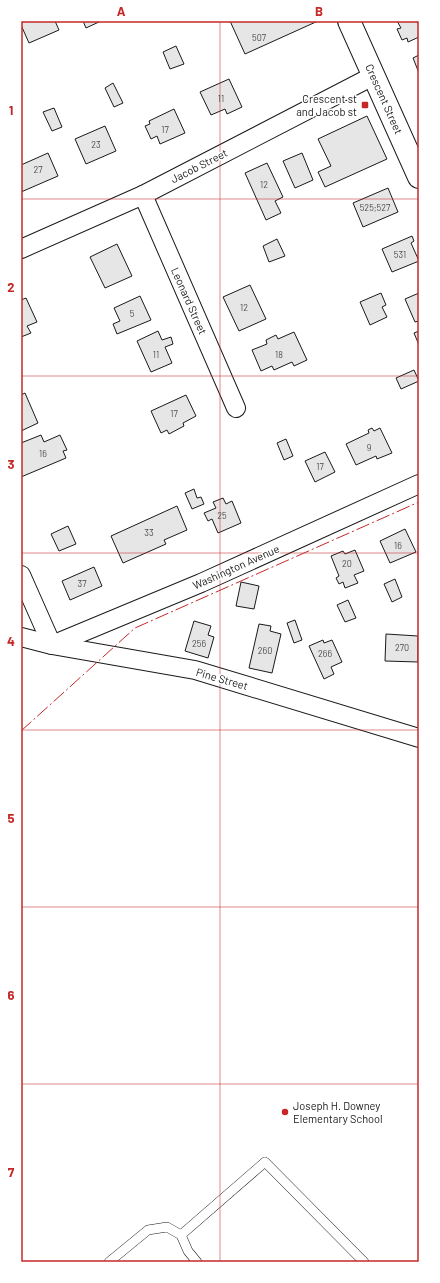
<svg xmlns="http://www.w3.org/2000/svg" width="440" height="1283" viewBox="0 0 440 1283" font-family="Barlow,sans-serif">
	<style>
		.building { fill: #e6e6e6; stroke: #1a1a1a }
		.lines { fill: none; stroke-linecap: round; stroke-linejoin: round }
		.service-casing { stroke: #1a1a1a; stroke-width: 10 }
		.minor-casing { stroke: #1a1a1a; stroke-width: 20 }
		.secondary-casing { stroke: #1a1a1a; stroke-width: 24 }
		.service { stroke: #fff; stroke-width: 9 }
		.minor { stroke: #fff; stroke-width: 18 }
		.secondary { stroke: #fff; stroke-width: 22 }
		.power { stroke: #c62828; stroke-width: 1; stroke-dasharray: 14 3 2 3; stroke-linecap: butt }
		.grid { fill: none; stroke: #c62828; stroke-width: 1; stroke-opacity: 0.55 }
		.poi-dot { fill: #c62828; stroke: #fff; stroke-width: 1.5 }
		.labels { text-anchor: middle; stroke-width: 3; stroke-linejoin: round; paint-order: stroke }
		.number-label { font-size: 9px; fill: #4d4d4d }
		.poi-label { font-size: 11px; fill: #1a1a1a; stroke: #fff; text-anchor: end }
		.street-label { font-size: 11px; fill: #1a1a1a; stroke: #fff }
		.neatline { fill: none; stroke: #c62828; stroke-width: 1.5 }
		.grid-label { font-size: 13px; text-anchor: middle; font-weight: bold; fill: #c62828 }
	</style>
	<rect width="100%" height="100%" fill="#fff"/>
	<g class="building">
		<path d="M21,21H55L59,30L29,43L21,25Z"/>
		<path d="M83,21H101L86,28Z"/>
		<path d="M230,21H318L245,54Z"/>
		<path d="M397,21H419V37L408,42L407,38L402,40L397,29L401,28Z"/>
		<path d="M176,46L184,64L170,69L163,52Z"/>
		<path d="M419,55V73L413,58Z"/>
		<path d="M229,79L242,107L227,114L225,109L211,115L200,92Z"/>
		<path d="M113,83L123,103L114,107L105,88Z"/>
		<path d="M54,108L62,127L52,131L43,112Z"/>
		<path d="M174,109L185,133L160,144L157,136L151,139L145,126L150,124L149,121Z"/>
		<path d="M367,116L387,159L325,187L318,172L331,166L318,139Z"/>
		<path d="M105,126L116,151L86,164L75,139Z"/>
		<path d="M48,153L58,176L21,192V165Z"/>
		<path d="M302,153L313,180L295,188L283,161Z"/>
		<path d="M267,163L283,197L275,201L281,213L266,220L245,173Z"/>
		<path d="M388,188L398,212L363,227L353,203Z"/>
		<path d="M412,236L414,241L411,243L419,261L392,272L382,249Z"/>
		<path d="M277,239L285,256L269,262L263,246Z"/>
		<path d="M117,244L132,276L105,288L90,257Z"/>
		<path d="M250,285L266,319L239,331L223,297Z"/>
		<path d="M381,293L386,305L382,307L387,317L370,325L360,302Z"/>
		<path d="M419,293V321L415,322L405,299Z"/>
		<path d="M140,296L151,320L117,334L113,324L120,321L114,308Z"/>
		<path d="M26,298L37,322L27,326L31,333L21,337V300Z"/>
		<path d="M158,331L162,340L171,337L173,344L165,347L172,363L151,372L137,341Z"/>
		<path d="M419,331V345L414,333Z"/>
		<path d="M294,332L307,360L294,366L292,362L274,370L272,366L261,371L252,350L267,344L266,340L276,335L278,339Z"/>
		<path d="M414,370L419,381L401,389L396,378Z"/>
		<path d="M25,393L38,423L21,431V395Z"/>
		<path d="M186,395L196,416L183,423L184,426L169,434L167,430L161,433L151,411Z"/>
		<path d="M372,428L374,431L380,428L392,453L377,459L376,456L356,465L346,444L369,433L368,430Z"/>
		<path d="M41,435L44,442L60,435L67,450L63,451L66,458L21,477V443Z"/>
		<path d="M286,439L293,456L284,460L277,443Z"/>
		<path d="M325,452L335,472L315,482L305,461Z"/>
		<path d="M194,489L197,498L201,497L204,504L192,509L185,493Z"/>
		<path d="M223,498L226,504L232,501L241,523L218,533L212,519L208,521L204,513L216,508L213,502Z"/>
		<path d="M177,506L187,530L164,540L166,544L123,563L111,536Z"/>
		<path d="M68,526L76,544L59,551L51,534Z"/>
		<path d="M405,529L416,552L390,563L380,541Z"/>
		<path d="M355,550L364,571L354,575L358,583L345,588L343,582L339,584L336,578L339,576L331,556L343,551L345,554Z"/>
		<path d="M94,567L102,586L70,600L62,581Z"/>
		<path d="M395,579L402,597L392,602L384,584Z"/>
		<path d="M241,582L259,586L254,609L236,606Z"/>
		<path d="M348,600L356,618L345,622L337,605Z"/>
		<path d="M295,620L302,640L294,643L287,623Z"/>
		<path d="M194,621L211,626L208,635L214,637L208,658L185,651Z"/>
		<path d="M259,624L271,626L270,631L281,634L272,673L249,668Z"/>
		<path d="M386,634L418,636V662L385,661Z"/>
		<path d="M323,640L324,643L332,640L342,662L331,667L334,674L324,679L309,646Z"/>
	</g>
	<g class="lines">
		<defs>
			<g id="service">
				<path d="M181,1235L265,1162L364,1262"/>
				<path d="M109,1262L148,1230L167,1227L181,1235L188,1251L197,1262"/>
			</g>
			<g id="minor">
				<path d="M143,195L236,408"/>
				<path d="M21,249L143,195L373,76"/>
				<path d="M21,575L52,645L201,583L419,484"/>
				<path d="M21,637L52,645L195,670L419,738"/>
			</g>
			<path id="secondary" d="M349,21L419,177"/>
		</defs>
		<use href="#service" class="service-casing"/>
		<use href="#minor" class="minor-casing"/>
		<use href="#secondary" class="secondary-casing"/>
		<use href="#service" class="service"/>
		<use href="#minor" class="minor"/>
		<use href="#secondary" class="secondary"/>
		<path class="power" d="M21,731L135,628L419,502"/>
	</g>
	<path class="grid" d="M220,21V1262M21,199H419M21,376H419M21,553H419M21,730H419M21,907H419M21,1084H419"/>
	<g class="poi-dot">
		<rect x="361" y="101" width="8" height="8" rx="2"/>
		<circle cx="285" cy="1112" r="4"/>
	</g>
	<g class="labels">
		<g class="number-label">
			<text x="259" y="41">507</text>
			<text x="221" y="102">11</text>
			<text x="165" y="133">17</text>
			<text x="96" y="148">23</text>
			<text x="38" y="173">27</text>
			<text x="264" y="188">12</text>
			<text x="375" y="211">525;527</text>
			<text x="400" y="258">531</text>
			<text x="244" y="311">12</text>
			<text x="132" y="317">5</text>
			<text x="156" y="358">11</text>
			<text x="279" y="358">18</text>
			<text x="174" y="417">17</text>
			<text x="369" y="451">9</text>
			<text x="43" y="457">16</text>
			<text x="320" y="470">17</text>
			<text x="222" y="519">25</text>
			<text x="149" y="536">33</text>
			<text x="398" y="549">16</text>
			<text x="347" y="567">20</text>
			<text x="82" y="587">37</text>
			<text x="199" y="647">256</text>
			<text x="402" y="651">270</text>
			<text x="265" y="654">260</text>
			<text x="325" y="657">266</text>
		</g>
		<g class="poi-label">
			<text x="357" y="103">Crescent st<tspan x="357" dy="13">and Jacob st</tspan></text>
			<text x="293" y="1110" text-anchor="start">Joseph H. Downey<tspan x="293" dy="13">Elementary School</tspan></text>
		</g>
		<g class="street-label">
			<text transform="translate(384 99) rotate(66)" y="4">Crescent Street</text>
			<text transform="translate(199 166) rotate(-27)" y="4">Jacob Street</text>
			<text transform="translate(189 301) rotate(66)" y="4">Leonard Street</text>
			<text transform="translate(236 567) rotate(-24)" y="4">Washington Avenue</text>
			<text transform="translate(222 679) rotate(16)" y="4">Pine Street</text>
		</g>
	</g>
	<rect width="440" height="1283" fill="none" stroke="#ffffff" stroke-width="44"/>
	<rect x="22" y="22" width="396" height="1239" class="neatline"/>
	<g class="grid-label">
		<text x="121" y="16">A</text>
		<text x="319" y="16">B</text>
		<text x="11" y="115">1</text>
		<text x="11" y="292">2</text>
		<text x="11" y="469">3</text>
		<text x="11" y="646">4</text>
		<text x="11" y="823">5</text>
		<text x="11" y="1000">6</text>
		<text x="11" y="1177">7</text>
	</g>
</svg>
